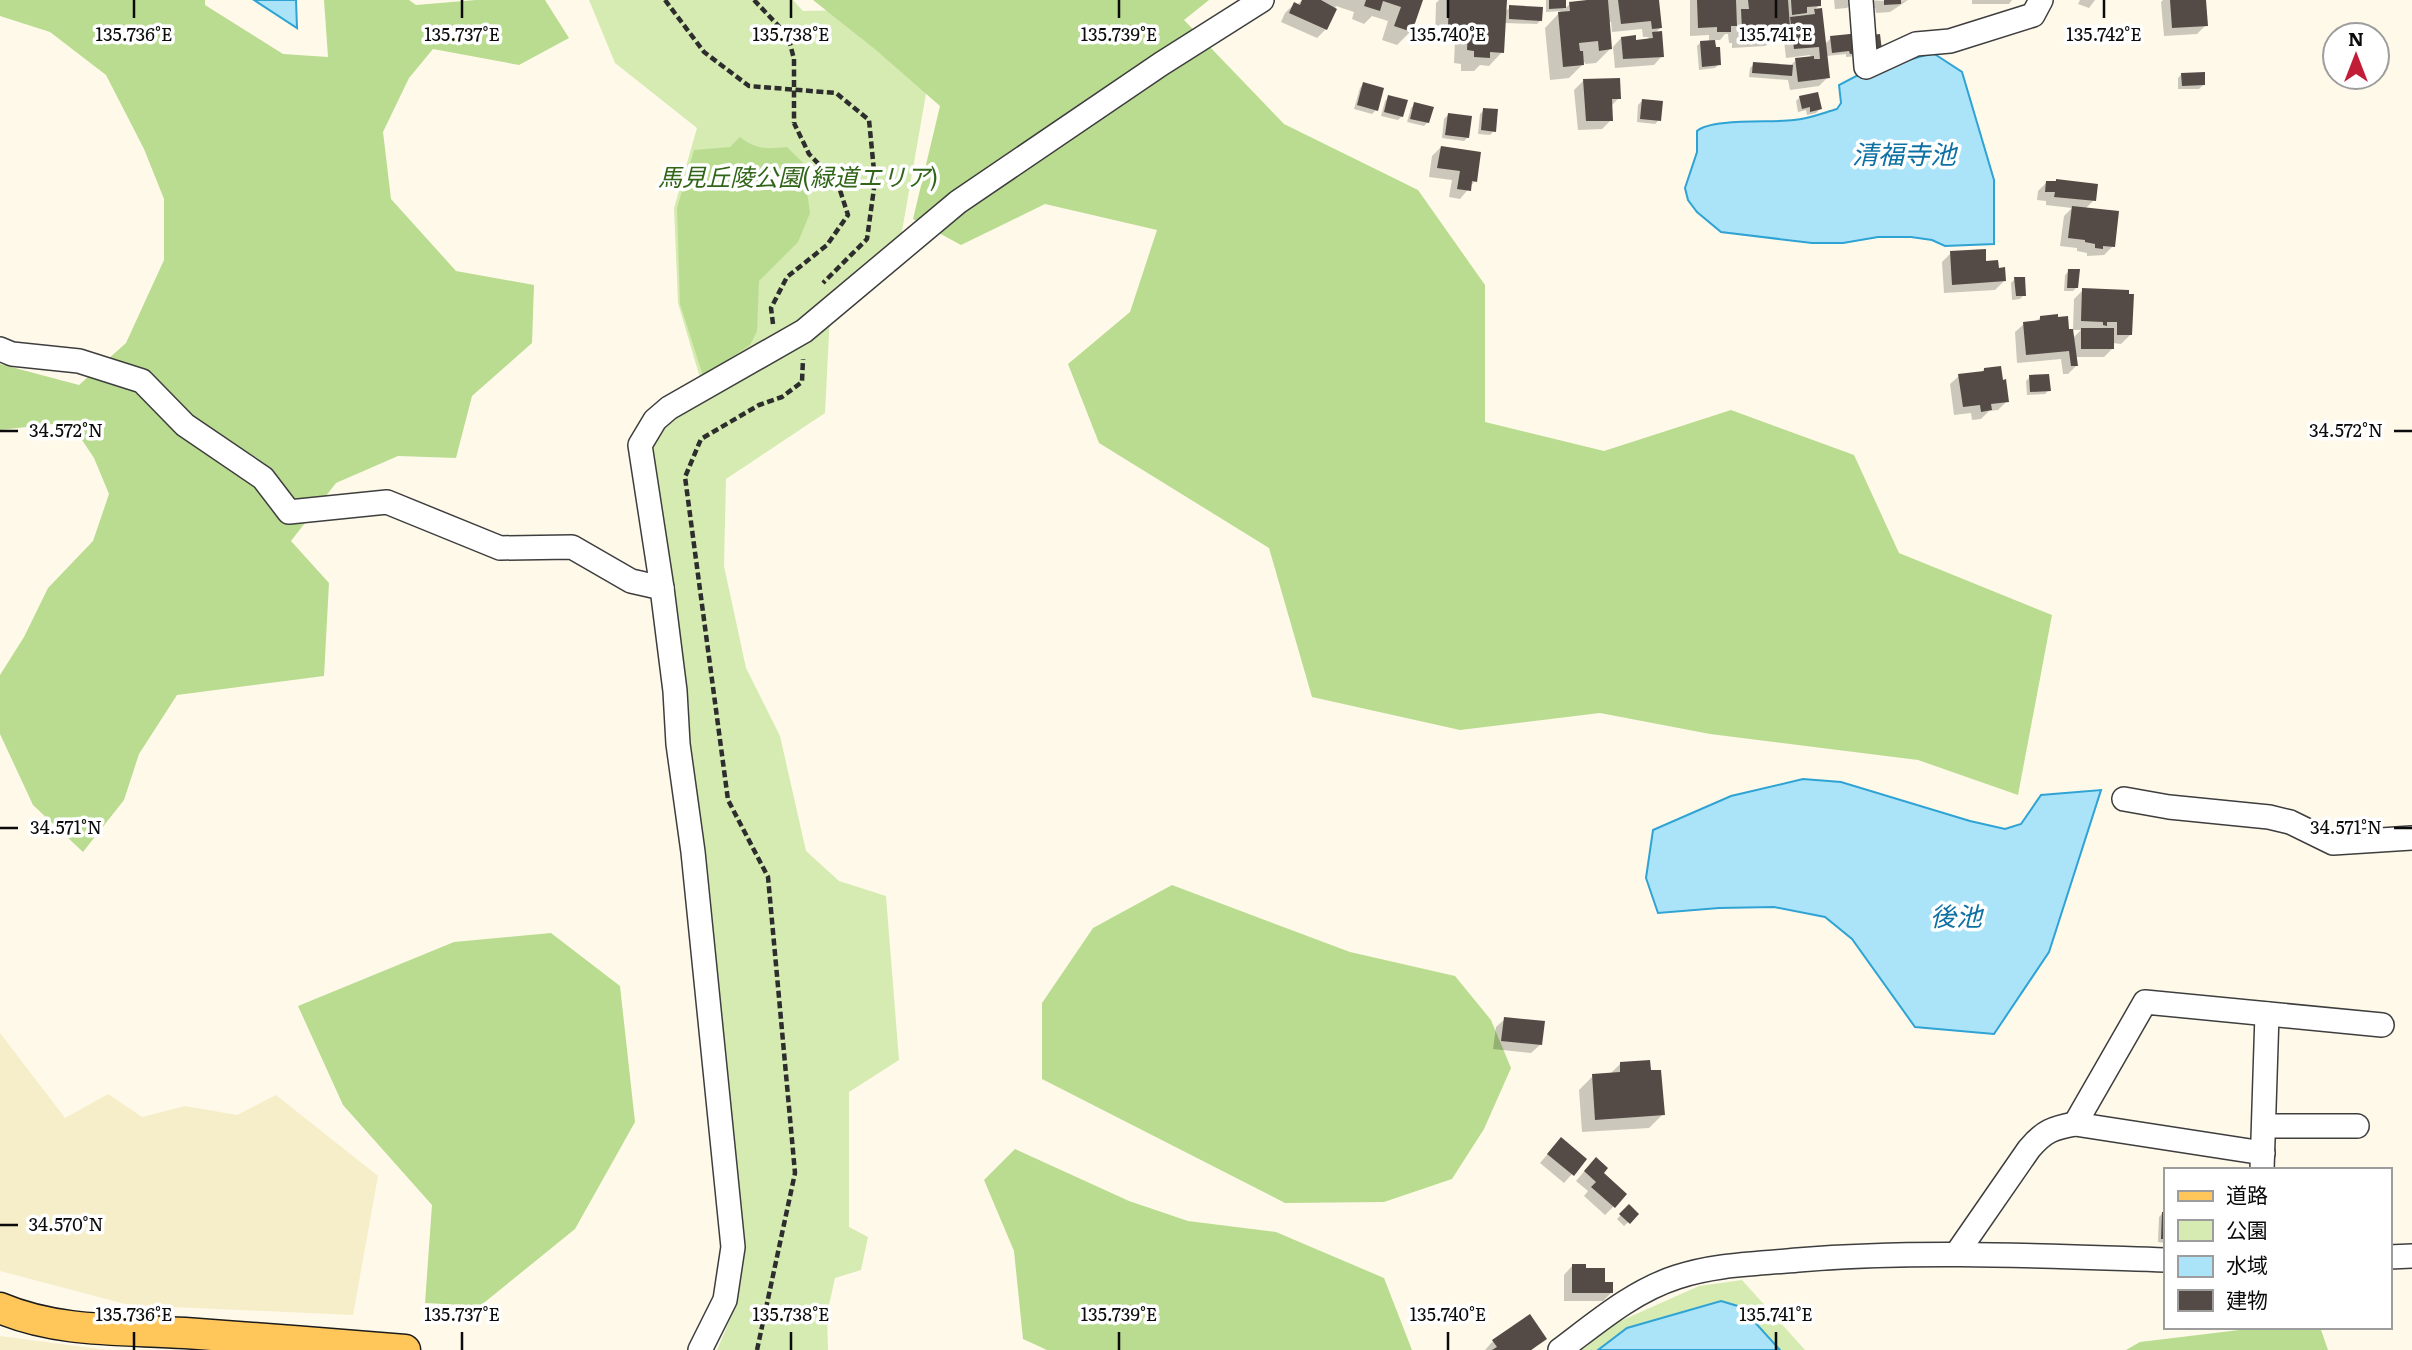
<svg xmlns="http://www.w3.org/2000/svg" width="2412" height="1350" viewBox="0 0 2412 1350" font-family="Literata,'Noto Sans JP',serif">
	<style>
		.farmland { fill: #f6edc9 }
		.green { fill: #d5ebb2 }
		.forest { fill: #badc90 }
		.water { fill: #abe4f9; stroke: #2fa3d4; stroke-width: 2 }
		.shadow { fill: #0003 }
		.building { fill: #544b47 }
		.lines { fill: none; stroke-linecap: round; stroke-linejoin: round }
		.minor-casing { stroke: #3e3e3e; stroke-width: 26 }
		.major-casing { stroke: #1c1c1c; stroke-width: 33 }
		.path { stroke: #2d2d2d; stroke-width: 4.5; stroke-dasharray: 7 3.5; stroke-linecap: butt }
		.minor { stroke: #fff; stroke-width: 23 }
		.major { stroke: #ffc65a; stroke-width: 30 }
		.path-bridge { stroke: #2d2d2d; stroke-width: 4.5; stroke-dasharray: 7 3.5; stroke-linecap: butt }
		.ticks { fill: none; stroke: #0b0b0b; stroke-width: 2.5 }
		.labels { text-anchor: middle; stroke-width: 7; stroke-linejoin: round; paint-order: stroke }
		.park-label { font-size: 24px; font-style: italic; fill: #316619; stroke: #fff }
		.water-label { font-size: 26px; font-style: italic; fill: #0f71a3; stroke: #fff }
		.ticks-label { font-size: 18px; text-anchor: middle; fill: #0b0b0b; stroke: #fff; stroke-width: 7; stroke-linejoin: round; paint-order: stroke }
	</style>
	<rect width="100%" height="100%" fill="#fff9ea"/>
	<g class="farmland">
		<path d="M0,1033L65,1118L108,1094L142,1117L185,1106L237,1115L276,1095L378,1176L353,1315L129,1305L0,1271Z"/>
		<path d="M0,1336L107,1350H0Z"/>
	</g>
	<g class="green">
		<path d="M589,0H793L803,11L941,8L901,237L831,295L825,413L726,479L724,566L746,668L780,736L806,851L839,881L886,896L899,1060L849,1092V1227L868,1237L861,1270L835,1278L827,1314L828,1350H717L736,1305L742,1257L648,447L659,425L705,395L678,303L674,208L697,128L615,63Z"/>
		<path d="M1742,1280L1805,1350H1579L1616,1323L1699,1286Z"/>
	</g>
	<g class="forest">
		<path d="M0,0H205V5L283,54L328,57L324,0H409L416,5L476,0H545L569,38L519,65L433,49L409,78L383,132L391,199L456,271L534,285L532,343L472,396L456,458L398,456L336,483L291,541L329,583L324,676L177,695L139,754L124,800L83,852L33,805L0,734V675L24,637L48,588L93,541L109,494L94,458L70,422L0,430V364L79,385L126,343L164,260V199L144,149L106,75L50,32L0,16Z"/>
		<path d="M813,0H1209L1184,20L1284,124L1418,190L1485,285V422L1604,451L1731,410L1854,455L1899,553L2052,615L2018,795L1918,760L1710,734L1600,713L1460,730L1312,697L1269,548L1099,443L1068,364L1130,312L1157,230L1045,204L961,245L913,219L940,106L876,50Z"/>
		<path d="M740,137C756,150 768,149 787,147L803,163L810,213L798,242L759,281L757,331L750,345L703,376L680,304L677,208L694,150L730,147Z"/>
		<path d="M1172,885L1350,952L1455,976L1491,1020L1511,1068L1484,1129L1452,1179L1384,1202L1285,1203L1042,1079V1003L1093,928Z"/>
		<path d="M551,933L620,986L635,1122L575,1229L480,1306L425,1303L432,1205L343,1105L298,1006L454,942Z"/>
		<path d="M1015,1149L1129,1201L1188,1221L1276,1232L1384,1278L1412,1350H1047L1023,1339L1014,1251L984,1180Z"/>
		<path d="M2264,1327H2320L2328,1350H2126L2140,1342Z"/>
	</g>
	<g class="water">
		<path d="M254,0H296L297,28Z"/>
		<path d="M1933,53L1962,72L1994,180V244L1945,246L1932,240L1911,237H1878L1843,243H1812L1721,232L1697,212L1688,200L1685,188L1697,152V131C1711,118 1773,123 1794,120C1808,119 1823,113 1837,109L1841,103L1839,85L1862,73Z"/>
		<path d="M1803,779L1841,782L1970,821L2005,829L2021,824L2041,795L2101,790L2049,952L1994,1034L1915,1027L1852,939L1825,917L1774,907L1719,908L1658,913L1646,878L1653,830L1731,796Z"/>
		<path d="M1721,1301L1741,1307L1780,1350H1598L1627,1328Z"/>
	</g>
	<g class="shadow">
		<path d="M1302,0H1421L1411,31L1397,45L1382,40L1388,21L1372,16L1364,24L1352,19L1354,12L1336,6L1326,29L1317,38L1281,22L1285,13L1294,4L1297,5Z"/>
		<path d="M1439,0H1505L1504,13L1510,7L1541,20L1537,24L1504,23L1502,52L1489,66L1480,65L1474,71H1461V64L1454,63L1455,40H1435L1436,3Z"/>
		<path d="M1546,0H1564V9L1570,4L1604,0H1658L1661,27L1655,33L1662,56L1654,65L1615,68L1613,47L1621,38L1634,42L1645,41L1649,37H1643L1642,29L1612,32L1611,22H1608L1610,49L1596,63L1585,64V62L1569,78L1550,80L1545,28L1561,11L1546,12Z"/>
		<path d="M1819,0V5L1814,11L1820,10L1824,45L1831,38L1859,35L1857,56L1846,57V54L1826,56L1828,77L1819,86L1790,90L1788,80L1749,77L1750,68L1754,64L1789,67L1796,60L1811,58L1810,55L1786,58L1783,32L1765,46L1732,48V43H1729L1728,34H1725L1720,40H1714L1719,64L1715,68L1699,70L1697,46L1701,42H1709V35L1690,36V0Z"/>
		<path d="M1834,0H1855L1847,8L1835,9Z"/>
		<path d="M1859,0L1892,1L1908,0L1890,12L1876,13L1875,8L1859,9Z"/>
		<path d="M1972,0H2012L2009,4H1972Z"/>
		<path d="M2080,0H2095L2089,8L2078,4Z"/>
		<path d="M2163,0H2204L2206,25L2197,34L2164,36L2161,2Z"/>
		<path d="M2182,74L2203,85L2199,89H2178V78Z"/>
		<path d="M1583,81L1619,98L1611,106V120L1602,129L1578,130L1574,90Z"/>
		<path d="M1364,84L1376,110L1372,114L1354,109L1360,88Z"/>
		<path d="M1389,97L1402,116L1398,120L1381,116L1385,101Z"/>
		<path d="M1800,97L1820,109L1816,113L1807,115L1806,110L1798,112L1796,101Z"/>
		<path d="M1642,101L1659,120L1655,124L1637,122L1638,105Z"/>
		<path d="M1415,104L1428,122L1424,126L1407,122L1411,108Z"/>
		<path d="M1484,110L1494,131L1490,135L1478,134L1480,114Z"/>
		<path d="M1448,115L1468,137L1464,141L1442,138L1444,119Z"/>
		<path d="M1441,147L1475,181L1460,199L1449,197L1452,180L1429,177L1432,156Z"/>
		<path d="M2047,182L2094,200L2085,209L2113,246L2104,255L2087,256V253L2077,251V248L2060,246L2064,216L2072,208L2046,205V201L2037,200L2038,191Z"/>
		<path d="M1951,253L1985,263L1997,270L2004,281L1995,290L1944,293L1942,262Z"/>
		<path d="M2069,271L2077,287L2073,291H2064L2065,275Z"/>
		<path d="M2015,279L2024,295L2020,299L2012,300L2011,283Z"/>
		<path d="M2083,290L2128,292L2130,335L2121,344L2113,343V348L2104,357H2076L2077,365L2068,374H2063L2061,359L2017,363L2015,332L2024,324L2035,322L2041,317L2067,331L2073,338L2081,330H2073L2074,299Z"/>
		<path d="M1984,369L2007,401L1998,410L1989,411L1981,419L1972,420L1971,413L1954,415L1950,384L1959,376L1981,373Z"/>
		<path d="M2030,377L2049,390L2045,394L2027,395L2026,381Z"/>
		<path d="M1505,1019L1540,1045L1531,1053L1493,1049L1496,1027Z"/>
		<path d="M1620,1064L1663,1114L1649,1128L1582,1132L1579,1090L1593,1076L1609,1075Z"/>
		<path d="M1552,1149L1572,1174L1564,1183L1540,1163Z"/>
		<path d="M1587,1168L1601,1173L1613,1207L1605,1215L1584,1196L1588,1191L1576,1181Z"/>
		<path d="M1629,1206L1637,1214L1624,1226L1617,1219Z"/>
		<path d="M2163,1213L2165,1214V1243L2158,1242L2159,1217Z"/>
		<path d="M1572,1266L1585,1269L1612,1292L1603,1301H1564V1275Z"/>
		<path d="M1545,1339L1532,1350H1485L1493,1341Z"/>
	</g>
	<g class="building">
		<path d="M1302,0H1321L1337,9L1327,30L1289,13L1294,2L1300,5Z"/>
		<path d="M1366,0H1423L1412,32L1394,26L1401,7L1383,1L1380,11L1364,6Z"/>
		<path d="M1449,0H1507L1504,53L1490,52V58L1474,57V51L1467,50L1468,27L1448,26Z"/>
		<path d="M1549,0H1566V8L1549,9Z"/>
		<path d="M1587,0H1608L1612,49L1599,51L1598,41L1579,43L1580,51H1583L1584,65L1563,67L1558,12L1570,11L1569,2Z"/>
		<path d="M1618,0H1659L1662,28L1652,29L1651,21L1621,24Z"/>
		<path d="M1697,0H1736L1737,26H1731V32H1717V27L1698,28Z"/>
		<path d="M1748,0H1788L1790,27L1780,28V33L1745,36V30H1742L1741,9H1749Z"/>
		<path d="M1791,0H1821V6L1807,7V13L1792,15Z"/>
		<path d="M1884,0H1901V4L1884,5Z"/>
		<path d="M2170,0H2206L2208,26L2172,28Z"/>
		<path d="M1509,5L1543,7L1542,21L1509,19Z"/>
		<path d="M1822,8L1830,78L1798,82L1795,58L1814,56V59H1820L1819,47L1794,49L1790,17L1815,14L1814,9Z"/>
		<path d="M1662,31L1664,57L1623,59L1621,37L1636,35V40L1653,38L1652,32Z"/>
		<path d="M1860,33L1862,53L1850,54L1849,51L1832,53L1830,36Z"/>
		<path d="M1880,34L1882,51L1874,52L1872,35Z"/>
		<path d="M1715,40L1716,47H1720L1721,65L1702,67L1700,41Z"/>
		<path d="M1753,62L1793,65L1792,76L1752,73Z"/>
		<path d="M2205,72V85L2182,86L2181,73Z"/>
		<path d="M1620,78L1621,99H1612L1613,121H1586L1583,79Z"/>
		<path d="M1363,82L1384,88L1378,111L1357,105Z"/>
		<path d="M1818,92L1822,109L1810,112V107L1802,109L1799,96Z"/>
		<path d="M1388,95L1408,100L1403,117L1384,112Z"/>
		<path d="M1642,99L1663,101L1661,121L1640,119Z"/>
		<path d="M1414,102L1434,107L1429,123L1410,119Z"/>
		<path d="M1483,108L1498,109L1496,132L1481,130Z"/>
		<path d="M1448,113L1472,116L1469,138L1445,135Z"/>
		<path d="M1441,146L1481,152L1477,182L1472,181L1471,191L1457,189L1460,171L1437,168Z"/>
		<path d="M2056,179L2098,184L2096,201L2054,197L2055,192H2045L2046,181H2056Z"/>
		<path d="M2072,206L2119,211L2115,247L2103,246V249L2095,248V244L2085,242V240L2068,238Z"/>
		<path d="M1986,249V261L1998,260L1999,268L2005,267L2006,281L1952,285L1950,251Z"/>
		<path d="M2068,269H2080L2078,288H2067Z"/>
		<path d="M2014,277H2025L2026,296H2016Z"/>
		<path d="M2082,288L2129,290V294H2134L2132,335H2117V322H2107V326L2103,325V322L2081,321Z"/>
		<path d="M2058,314V317L2068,316L2069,329H2073L2078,366H2071L2069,351L2026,355L2023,322L2040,320V316Z"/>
		<rect x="2081" y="328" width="33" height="21"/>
		<path d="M2001,366L2003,380L2006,379L2009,402L1991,404L1992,410L1981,412L1980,405L1963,407L1958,374L1984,371V368Z"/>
		<path d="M2049,374L2051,391L2030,392L2029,375Z"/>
		<path d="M1504,1017L1545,1021L1542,1045L1501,1041Z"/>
		<path d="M1650,1060L1651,1070H1661L1665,1115L1595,1120L1592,1074L1620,1072V1062Z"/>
		<path d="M1561,1137L1587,1159L1574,1176L1547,1154Z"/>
		<path d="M1596,1157L1608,1168L1604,1173L1627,1194L1615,1208L1591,1187L1596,1182L1584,1171Z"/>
		<path d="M1629,1204L1639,1214L1630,1224L1619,1214Z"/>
		<path d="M2162,1212H2165V1239H2161Z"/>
		<path d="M1572,1264H1586V1268H1605V1282H1613V1293H1572Z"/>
		<path d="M1530,1314L1547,1339L1531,1350H1492L1497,1347L1492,1340Z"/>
	</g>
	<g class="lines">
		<defs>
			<g id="minor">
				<path d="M1861,0L1866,67L1916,44L1950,41L2033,15L2041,0"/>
				<path d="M0,349L12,354L79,361L142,381L185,425L263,478L289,512L387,502L500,548L572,547L631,581L662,588"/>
				<path d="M2124,799L2169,807L2269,817L2290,822L2333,843L2412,838"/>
				<path d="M2075,1124L2145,1002L2382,1025"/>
				<path d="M2264,1126H2357"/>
				<path d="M2262,1170L2267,1014"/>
				<path d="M1957,1253L2029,1149C2044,1131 2053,1128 2075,1124L2263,1153"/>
				<path d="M2389,1257L2412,1256"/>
				<path d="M700,1350L725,1300L733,1247L693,852L678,744L675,691L662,588L640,445L655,420L669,408L804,331L958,202L1161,64L1262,0"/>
				<path d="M1560,1350C1596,1323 1633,1291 1677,1277C1716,1264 1757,1264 1798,1260C1920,1250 2042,1256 2165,1260"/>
			</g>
			<path id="major" d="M0,1308C59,1333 123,1329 185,1333C258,1338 332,1344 405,1350"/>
		</defs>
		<use href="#minor" class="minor-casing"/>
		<use href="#major" class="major-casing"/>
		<g class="path">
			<path d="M665,0L704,52L749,86L836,93L869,120L875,181L867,239L823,283"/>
			<path d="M754,0L788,36L794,59"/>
			<path d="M773,324L771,308L787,277L827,245L848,215L838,184L809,154L794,123"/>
			<path d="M757,1350L795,1173L768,877L728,800L685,477L701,439L759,405L782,397L802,382L803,359"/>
		</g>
		<use href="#minor" class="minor"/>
		<use href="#major" class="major"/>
		<path class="path-bridge" d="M794,59V123"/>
	</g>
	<path class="ticks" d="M134,0V18M462,0V18M791,0V18M1119,0V18M1448,0V18M1776,0V18M2104,0V18M0,431H18M2394,431H2412M0,828H18M2394,828H2412M0,1225H18M134,1332V1350M462,1332V1350M791,1332V1350M1119,1332V1350M1448,1332V1350M1776,1332V1350"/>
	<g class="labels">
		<g class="park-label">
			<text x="798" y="186">馬見丘陵公園(緑道エリア)</text>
		</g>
		<g class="water-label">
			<text x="1904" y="164">清福寺池</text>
			<text x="1956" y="926">後池</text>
		</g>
	</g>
	<g class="ticks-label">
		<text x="134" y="41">135.736°E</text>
		<text x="462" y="41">135.737°E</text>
		<text x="791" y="41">135.738°E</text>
		<text x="1119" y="41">135.739°E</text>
		<text x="1448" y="41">135.740°E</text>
		<text x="1776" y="41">135.741°E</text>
		<text x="2104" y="41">135.742°E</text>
		<text x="66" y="437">34.572°N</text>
		<text x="2346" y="437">34.572°N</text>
		<text x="66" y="834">34.571°N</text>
		<text x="2346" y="834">34.571°N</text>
		<text x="66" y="1231">34.570°N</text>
		<text x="134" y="1321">135.736°E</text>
		<text x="462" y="1321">135.737°E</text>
		<text x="791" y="1321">135.738°E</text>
		<text x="1119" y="1321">135.739°E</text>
		<text x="1448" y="1321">135.740°E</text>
		<text x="1776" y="1321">135.741°E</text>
	</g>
	<rect x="2164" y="1168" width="228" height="161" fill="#ffffff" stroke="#9d9d9d" stroke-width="2"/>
	<rect x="2178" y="1191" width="35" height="10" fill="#ffc65a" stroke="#9d9d9d" stroke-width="2"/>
	<text x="2226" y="1203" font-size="21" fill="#0b0b0b">道路</text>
	<rect x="2178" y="1220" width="35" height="21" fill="#d5ebb2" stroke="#9d9d9d" stroke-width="2"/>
	<text x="2226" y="1238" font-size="21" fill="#0b0b0b">公園</text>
	<rect x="2178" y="1256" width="35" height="21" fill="#abe4f9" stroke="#9d9d9d" stroke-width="2"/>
	<text x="2226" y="1273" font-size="21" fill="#0b0b0b">水域</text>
	<rect x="2178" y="1290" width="35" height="21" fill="#544b47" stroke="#9d9d9d" stroke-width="2"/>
	<text x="2226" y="1308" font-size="21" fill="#0b0b0b">建物</text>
	<g transform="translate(2356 56)"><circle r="33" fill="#ffffff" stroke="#9d9d9d" stroke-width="2"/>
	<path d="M0-5L12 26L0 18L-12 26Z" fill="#c21d36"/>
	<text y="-10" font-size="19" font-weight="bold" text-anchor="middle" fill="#0b0b0b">N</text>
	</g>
</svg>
